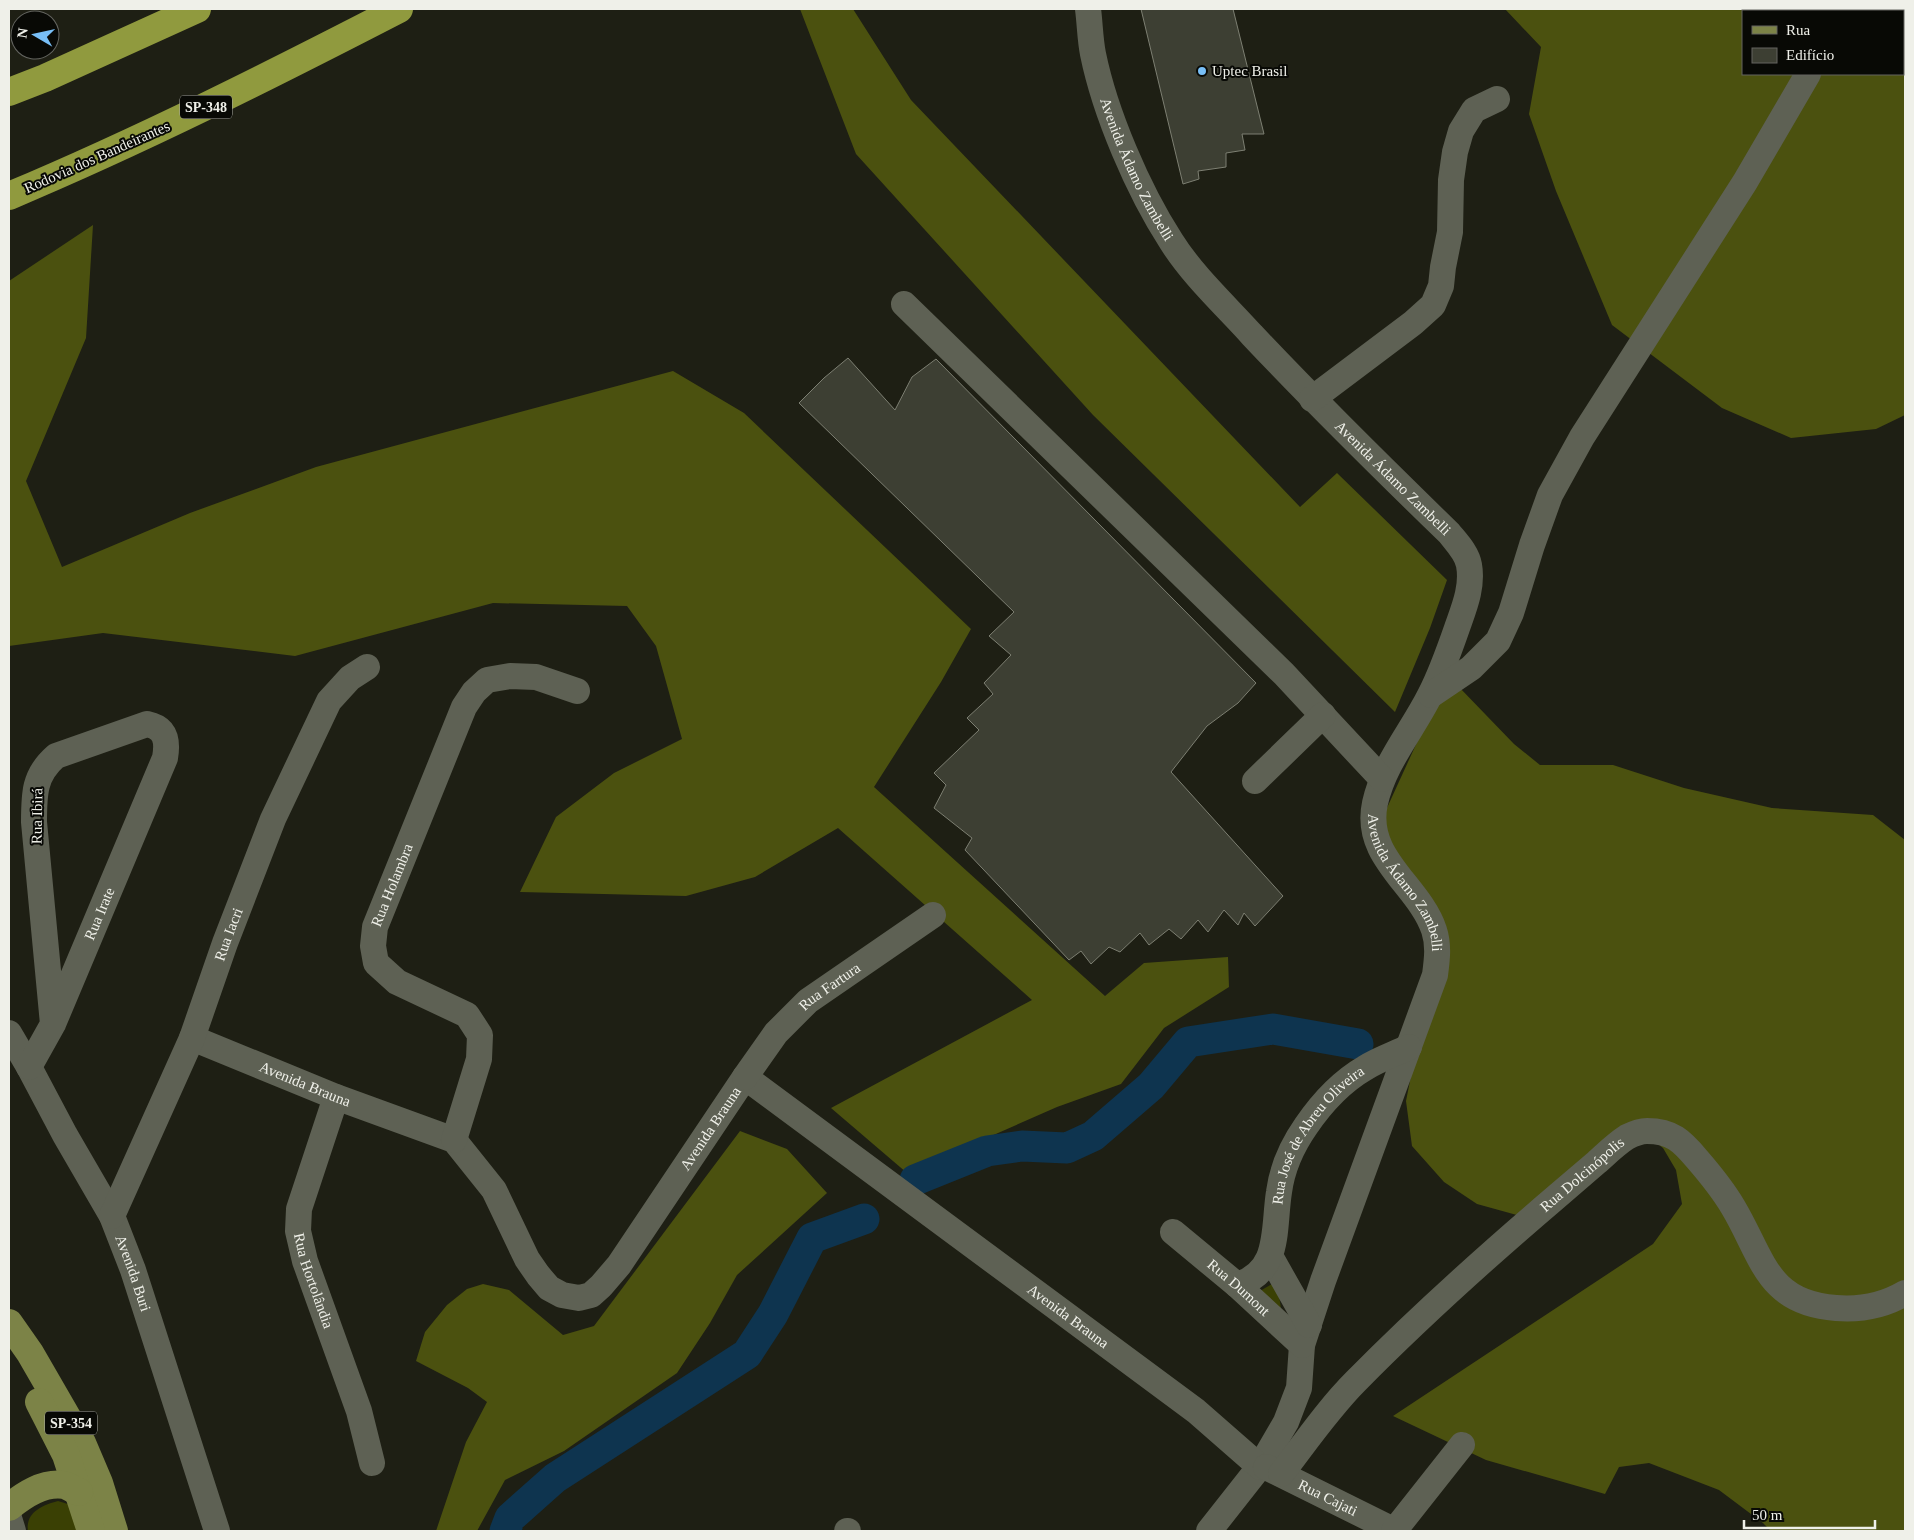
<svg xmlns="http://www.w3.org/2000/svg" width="1914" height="1540" viewBox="0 0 1914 1540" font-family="'Times New Roman',serif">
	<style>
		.green { fill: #3a4004 }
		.forest { fill: #4b510f; fill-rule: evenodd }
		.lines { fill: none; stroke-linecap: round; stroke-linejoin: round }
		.river { stroke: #0e344f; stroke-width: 31 }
		.building { fill: #3d3f33; stroke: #7d7f72 }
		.minor { stroke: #5e6154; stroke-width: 26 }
		.major { stroke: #7c8347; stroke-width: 28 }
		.highway { stroke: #909a3e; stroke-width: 28 }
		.poi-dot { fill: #78bff7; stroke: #080905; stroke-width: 2 }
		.labels { text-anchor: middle; stroke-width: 4; stroke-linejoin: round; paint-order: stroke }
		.shield { fill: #080905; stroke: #aaaba5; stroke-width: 1 }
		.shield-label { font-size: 14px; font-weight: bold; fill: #eff0e9 }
		.poi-label { font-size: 15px; fill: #eff0e9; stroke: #080905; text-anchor: start }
		.street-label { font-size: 15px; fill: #eff0e9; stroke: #080905 }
	</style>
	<rect width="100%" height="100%" fill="#1e1f14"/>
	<g class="green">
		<path d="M1277,1281L1281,1309L1253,1295Z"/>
		<path d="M58,1501L71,1505L81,1531H28C25,1512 43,1505 58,1501Z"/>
	</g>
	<g class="forest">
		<path d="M800,9H853L911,100L1300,507L1337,473L1447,580L1430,628L1395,712L1093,415L856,154Z"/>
		<path d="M1505,9H1905V415L1876,429L1791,438L1722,408L1612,325L1556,191L1529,114L1541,47ZM1743,11H1903V74H1743Z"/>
		<path d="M93,225L86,338L26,481L62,567L190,513L316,467L673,371L744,413L971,629L941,682L874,787L1105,996L1144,963L1228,957L1229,987L1164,1028L1121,1084L1057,1107L907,1173L831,1108L1032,1000L838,828L755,877L686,896L520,892L556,817L614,773L682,739L656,646L627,606L493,603L295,656L103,633L9,646V281Z"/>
		<path d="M1458,686L1514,744L1540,765H1613L1684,788L1772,808L1873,815L1905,840V1531H1771L1763,1523L1719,1490L1649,1463L1619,1467L1605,1494L1486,1460L1393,1416L1653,1244L1682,1204L1676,1170L1663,1148L1634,1126L1524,1217L1477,1204L1444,1182L1412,1146L1406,1101L1411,1076L1444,963L1385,839L1386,810L1435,703Z"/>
		<path d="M740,1131L787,1149L827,1193L737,1275L710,1323L677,1373L564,1451L505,1480L477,1531H436L466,1442L487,1402L468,1388L416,1361L425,1332L447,1305L467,1289L483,1284L509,1290L563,1335L594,1326Z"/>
	</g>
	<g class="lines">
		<g class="river">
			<path d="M915,1180L987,1151L1022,1146L1067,1148L1093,1136L1151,1086L1188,1042L1273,1029L1358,1044"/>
			<path d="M505,1531L510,1518L555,1478L747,1354L773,1314L812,1238L864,1219"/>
		</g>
	</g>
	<g class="building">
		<path d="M1141,9H1233L1264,134H1242L1245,150L1226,153V167L1198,171L1199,179L1183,184Z"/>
		<path d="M848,358L895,410L912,377L936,359L1256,683L1238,703L1207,726L1171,772L1283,896L1255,926L1244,913L1238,925L1224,910L1208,932L1198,920L1181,939L1169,929L1149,945L1140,933L1120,952L1109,947L1091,964L1081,951L1069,960L965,850L972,838L934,808L946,785L934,773L979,730L967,718L993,694L984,683L1011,655L989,636L1014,612L799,403L824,378Z"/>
	</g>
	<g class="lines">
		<g class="minor">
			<path id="s1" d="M1088,9C1090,24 1090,39 1093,54C1105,113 1138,190 1171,241C1193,276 1225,305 1252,335C1316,403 1382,468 1449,533C1457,543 1467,553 1469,565C1473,587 1464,608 1457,628C1449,651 1441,674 1430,695C1412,731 1384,763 1375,803C1363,858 1419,885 1434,930C1439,945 1437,960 1435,975L1323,1281L1302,1345L1299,1388L1286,1422L1261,1465L1209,1531"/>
			<path d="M1843,11L1845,9"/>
			<path d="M904,304L1284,674L1382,779"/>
			<path d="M1312,399L1413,323L1433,305L1441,286L1443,267L1450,232L1451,180L1455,152L1461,131L1474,110L1497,99"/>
			<path d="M1431,695L1471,668L1498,641L1511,613L1532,545L1550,495L1582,437L1745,182L1808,74"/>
			<path d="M1255,781L1323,715"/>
			<path id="s2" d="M9,1033L29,1067L65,1135L112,1216L133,1270L217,1531"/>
			<path id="s3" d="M192,1038L336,1097L454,1140L494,1190L527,1259L538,1275L549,1288L562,1295L579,1298L591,1295L601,1286L619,1265L745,1077L1196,1411L1260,1467"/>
			<path id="s4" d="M29,1067L53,1024L165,758C168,741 166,728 147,724L56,756C34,775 34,794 34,822L53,1024"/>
			<path id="s5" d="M745,1077L776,1033L808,1001L933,915"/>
			<path id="s6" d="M336,1097L299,1209L298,1231L305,1261L359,1411L372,1463"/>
			<path id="s7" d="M454,1140L479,1059L480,1035L467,1015L397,982L376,963L373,946L375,927L464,707L474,692L487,680L510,676L536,677L577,691"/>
			<path id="s8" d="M112,1216L192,1038L225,943L273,819L329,701L350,678L367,667"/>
			<path id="s9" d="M1173,1232L1237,1285L1302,1345"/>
			<path d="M1270,1256L1309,1325"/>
			<path id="s10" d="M1237,1285C1281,1271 1273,1230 1279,1192C1282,1169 1292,1146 1306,1126C1321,1104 1341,1082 1365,1068C1379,1059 1395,1054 1409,1047"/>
			<path id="s11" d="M1266,1467L1395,1531"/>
			<path id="s12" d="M1281,1474C1305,1443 1328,1409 1356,1381C1419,1317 1487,1256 1555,1198C1569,1186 1583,1174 1597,1162C1607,1153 1616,1144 1627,1137C1633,1134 1640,1131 1647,1131C1672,1131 1682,1141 1697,1159C1710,1174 1723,1190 1733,1207C1763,1257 1766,1303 1836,1308C1861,1310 1883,1306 1905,1293"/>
			<path d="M9,1518L13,1531"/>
			<path d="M847,1531H848"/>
			<path d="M1394,1531L1462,1445"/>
		</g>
		<g class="major">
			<path d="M9,1323L30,1353L82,1443L99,1483L114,1531"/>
			<path d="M39,1402L66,1455L91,1531"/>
			<path d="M9,1507C24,1495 43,1482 64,1485C69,1486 74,1490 79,1492"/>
		</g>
		<g class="highway">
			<path d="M9,92L45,78L197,9"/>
			<path d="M9,196C142,140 271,75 399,9"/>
		</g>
	</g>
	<circle class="poi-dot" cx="1202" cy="71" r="5"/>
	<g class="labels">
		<g class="shield">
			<rect x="180" y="95.5" width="52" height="23" rx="4"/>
			<rect x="45" y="1411.5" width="52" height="23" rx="4"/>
		</g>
		<g class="shield-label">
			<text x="206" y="112">SP-348</text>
			<text x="71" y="1428">SP-354</text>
		</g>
		<g class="poi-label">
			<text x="1212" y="76">Uptec Brasil</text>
		</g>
		<g class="street-label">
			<text transform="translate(97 157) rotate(-24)" y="5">Rodovia dos Bandeirantes</text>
			<text dy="5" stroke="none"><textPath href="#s1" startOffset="169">Avenida Ádamo Zambelli</textPath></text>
			<text dy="5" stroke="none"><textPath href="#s1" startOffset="574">Avenida Ádamo Zambelli</textPath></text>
			<text transform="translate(37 816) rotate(-89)" y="5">Rua Ibirá</text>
			<text dy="5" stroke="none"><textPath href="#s1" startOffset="1038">Avenida Ádamo Zambelli</textPath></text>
			<text dy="5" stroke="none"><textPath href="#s7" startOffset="320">Rua Holambra</textPath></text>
			<text dy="5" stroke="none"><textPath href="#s4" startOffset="169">Rua Irate</textPath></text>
			<text dy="5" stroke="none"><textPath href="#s8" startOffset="305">Rua Iacri</textPath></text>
			<text dy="5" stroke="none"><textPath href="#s5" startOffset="125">Rua Fartura</textPath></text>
			<text dy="5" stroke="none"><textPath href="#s3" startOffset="122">Avenida Brauna</textPath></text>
			<text dy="5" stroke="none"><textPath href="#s3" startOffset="708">Avenida Brauna</textPath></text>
			<text dy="5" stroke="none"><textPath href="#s10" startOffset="180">Rua José de Abreu Oliveira</textPath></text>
			<text dy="5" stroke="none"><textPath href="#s12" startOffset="426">Rua Dolcinópolis</textPath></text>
			<text dy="5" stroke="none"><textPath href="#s2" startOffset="271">Avenida Buri</textPath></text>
			<text dy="5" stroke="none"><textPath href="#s6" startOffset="192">Rua Hortolândia</textPath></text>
			<text dy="5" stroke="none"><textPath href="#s9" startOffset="86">Rua Dumont</textPath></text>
			<text dy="5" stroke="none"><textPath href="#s3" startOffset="1172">Avenida Brauna</textPath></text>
			<text dy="5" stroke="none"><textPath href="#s11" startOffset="69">Rua Cajati</textPath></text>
		</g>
	</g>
	<rect width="1914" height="1540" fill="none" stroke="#eff0e9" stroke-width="20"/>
	<rect x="1742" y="10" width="162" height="65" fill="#080905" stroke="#646560"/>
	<rect x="1752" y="26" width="25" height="8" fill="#7c8347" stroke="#646560"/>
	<text x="1786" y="35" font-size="15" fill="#eff0e9">Rua</text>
	<rect x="1752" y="48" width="25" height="15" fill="#3d3f33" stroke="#646560"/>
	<text x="1786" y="60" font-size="15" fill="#eff0e9">Edifício</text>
	<g transform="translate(35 35) rotate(279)"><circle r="24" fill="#080905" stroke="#646560"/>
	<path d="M0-4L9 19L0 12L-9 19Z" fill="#78bff7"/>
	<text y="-8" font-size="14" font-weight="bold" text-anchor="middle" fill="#eff0e9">N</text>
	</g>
	<path d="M1744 1520v8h131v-8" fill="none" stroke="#eff0e9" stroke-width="2.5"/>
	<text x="1752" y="1520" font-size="15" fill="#eff0e9" stroke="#080905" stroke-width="4" paint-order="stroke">50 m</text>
</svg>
